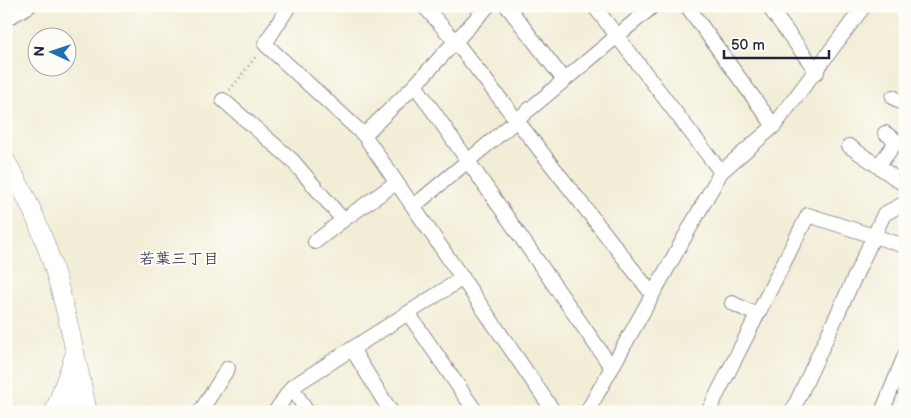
<svg xmlns="http://www.w3.org/2000/svg" width="911" height="418" viewBox="0 0 911 418" font-family="'Balsamiq Sans','Klee One',sans-serif">
	<style>
		.lines { fill: none; stroke-linecap: round; stroke-linejoin: round }
		.minor-casing { stroke: #8a8888; stroke-width: 16 }
		.tertiary-casing { stroke: #8a8888; stroke-width: 19 }
		.path { stroke: #8a8888; stroke-width: 2.5; stroke-dasharray: 1 4; stroke-linecap: butt }
		.minor { stroke: #fff; stroke-width: 14 }
		.tertiary { stroke: #fff; stroke-width: 18 }
		.labels { text-anchor: middle; stroke-width: 4; stroke-linejoin: round; paint-order: stroke }
		.neighbourhood-label { font-size: 16px; fill: #22223b; stroke: #fdfcf7 }
	</style>
	<rect width="100%" height="100%" fill="#fdfcf7"/>
	<filter id="ink" filterUnits="userSpaceOnUse"><feTurbulence type="fractalNoise" baseFrequency=".02" numOctaves="2"/><feDisplacementMap in="SourceGraphic" scale="10" xChannelSelector="R" yChannelSelector="G"/><feConvolveMatrix kernelMatrix="1 2 1 2 8 2 1 2 1" color-interpolation-filters="sRGB"/></filter>
	<filter id="wash" filterUnits="userSpaceOnUse"><feTurbulence type="fractalNoise" baseFrequency=".0096" numOctaves="4" result="noise"/><feDisplacementMap in="SourceGraphic" scale="20" xChannelSelector="R" yChannelSelector="G"/><feGaussianBlur stdDeviation="1.12" result="paint"/><feColorMatrix in="noise" values="0 0 0 0 0 0 0 0 0 0 0 0 0 0 0 0 0 1.4 0 .05"/><feComposite in="paint" operator="in"/></filter>
	<g filter="url(#wash)">
		<rect width="100%" height="100%" fill="#f2edd6"/>
	</g>
	<g filter="url(#ink)">
		<g class="lines">
			<defs>
				<g id="minor">
					<path d="M289,6L265,44L364,135"/>
					<path d="M424,6L455,41L652,294"/>
					<path d="M488,6L415,85L364,135L554,412"/>
					<path d="M507,6L564,80"/>
					<path d="M594,6L721,172"/>
					<path d="M687,6L774,126"/>
					<path d="M768,6L817,72"/>
					<path d="M6,19L29,6"/>
					<path d="M415,85L612,368"/>
					<path d="M893,97L905,105"/>
					<path d="M223,100L292,160L343,220L396,183"/>
					<path d="M885,133L897,141L878,166L905,185"/>
					<path d="M849,146L878,166"/>
					<path d="M414,206L653,6"/>
					<path d="M315,242L343,220"/>
					<path d="M732,303L757,315"/>
					<path d="M408,313L476,412"/>
					<path d="M352,349L391,412"/>
					<path d="M292,387L307,412"/>
					<path d="M200,412L228,368"/>
					<path d="M275,412L292,387L463,278"/>
					<path d="M587,412L721,172L774,126L864,6"/>
					<path d="M708,412L808,215L905,246"/>
					<path d="M792,412L884,214L905,203"/>
					<path d="M882,412L905,355"/>
				</g>
				<g id="tertiary">
					<path d="M6,161C54,238 69,324 88,412"/>
					<path d="M54,412L75,353"/>
					<path d="M71,412L74,373"/>
				</g>
			</defs>
			<use href="#minor" class="minor-casing"/>
			<use href="#tertiary" class="tertiary-casing"/>
			<path class="path" d="M230,90L257,55"/>
			<use href="#minor" class="minor"/>
			<use href="#tertiary" class="tertiary"/>
		</g>
	</g>
	<g class="labels">
		<g class="neighbourhood-label">
			<text x="179" y="264">若葉三丁目</text>
		</g>
	</g>
	<rect width="911" height="418" fill="none" stroke="#fdfcf7" stroke-width="25"/>
	<g transform="translate(52 52) rotate(273)"><circle r="24" fill="#fdfcf7" stroke="#a5a5ac"/>
	<path d="M0-4L9 19L0 12L-9 19Z" fill="#1f6fb2"/>
	<text y="-8" font-size="14" font-weight="bold" text-anchor="middle" fill="#22223b">N</text>
	</g>
	<path d="M724 50v8h105v-8" fill="none" stroke="#22223b" stroke-width="2.5"/>
	<text x="731" y="50" font-size="15" fill="#22223b" stroke="#fdfcf7" stroke-width="4" paint-order="stroke">50 m</text>
</svg>
